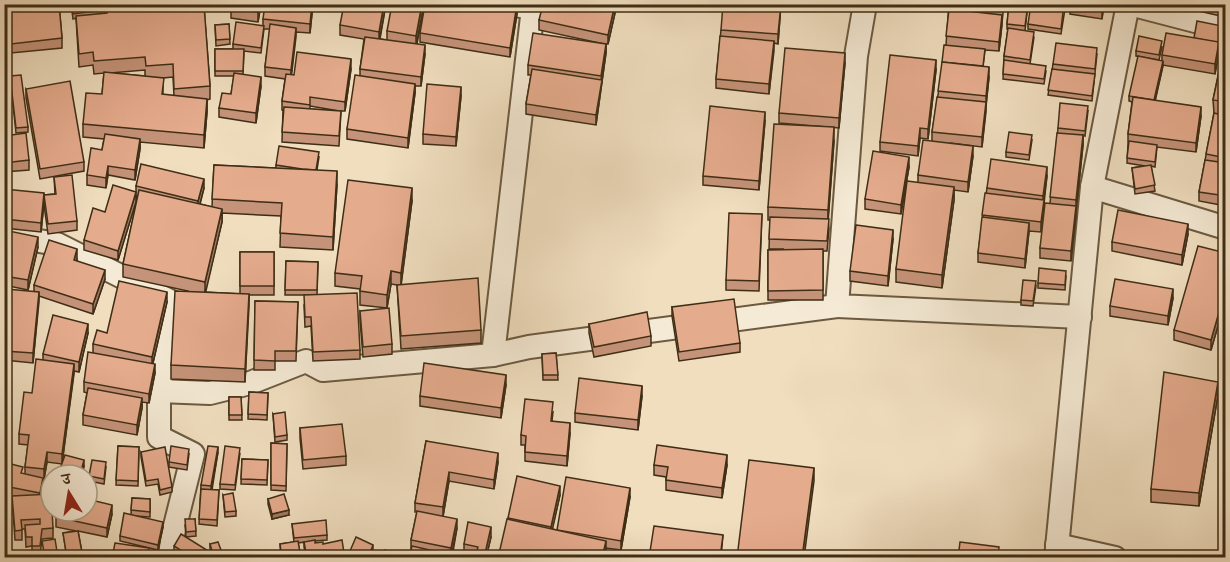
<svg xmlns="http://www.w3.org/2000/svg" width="1230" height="562" viewBox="0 0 1230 562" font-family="'Libre Bodoni','Noto Serif Devanagari',serif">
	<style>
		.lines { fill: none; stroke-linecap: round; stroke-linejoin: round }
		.street-casing { stroke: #6b5a40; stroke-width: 26 }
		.street { stroke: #f5ead5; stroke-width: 22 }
		.wall { fill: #c59379; stroke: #3f2e16; stroke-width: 1.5; fill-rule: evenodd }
		.shaded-wall { fill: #a07863; stroke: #3f2e16; stroke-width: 1.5 }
		.building { fill: #e5ab8d; stroke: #3f2e16; stroke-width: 1.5 }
	</style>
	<rect width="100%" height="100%" fill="#f0debf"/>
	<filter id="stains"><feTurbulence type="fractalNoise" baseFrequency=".00333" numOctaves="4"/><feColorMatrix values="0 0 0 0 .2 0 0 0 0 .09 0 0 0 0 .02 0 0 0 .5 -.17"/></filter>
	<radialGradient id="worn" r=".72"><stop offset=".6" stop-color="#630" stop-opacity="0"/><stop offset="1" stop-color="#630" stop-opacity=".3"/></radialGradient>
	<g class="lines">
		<defs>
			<g id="street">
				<path d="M865,4L856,56L837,306L1080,317"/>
				<path d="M1130,4L1226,29"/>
				<path d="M1092,187L1226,228"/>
				<path d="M4,235L57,244L172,302L159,391V437L193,454L172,538L170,558"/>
				<path d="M493,355L533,8L507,4"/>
				<path d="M159,391L210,393L250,383L306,361L323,370L493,355L529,347L837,306"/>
				<path d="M1057,545L1115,558"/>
				<path d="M1056,558L1092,187L1128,4"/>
			</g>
		</defs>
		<use href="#street" class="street-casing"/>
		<use href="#street" class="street"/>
	</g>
	<g class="wall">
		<path d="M6,4H59L62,38V48L11,53Z"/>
		<path d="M71,4H101L102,14L105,13V4L178,6L196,5L194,4H219L217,11L204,7L210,86V99L207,100V112L204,148L140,142V149L135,180L108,175L106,188L87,185V175L102,150L104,139L83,137V124L102,94L104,73L94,74L93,65L79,67L76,18L73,19ZM145,70V76L110,73ZM173,77L174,96L163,95V78Z"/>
		<path d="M261,4L258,22L231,18V9Z"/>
		<path d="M313,4L310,33L296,32L291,75L351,69L345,111H341L339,146L282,142L283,110H282V101L285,79L265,76V67L270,29H264L261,53L244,51L243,74L261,86L256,123L219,117V108L231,94L234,76H215V49H233V44L263,26V19ZM310,106L339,111L310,109Z"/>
		<path d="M386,4L380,39L387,40V31L424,4L417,44L425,54L421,86H415V93L408,148L347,139V129L360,75V69L364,39L340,35V25Z"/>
		<path d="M781,4L778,44L774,43L769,94L716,88V79L721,30Z"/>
		<path d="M891,4H911V8L891,7Z"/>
		<path d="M949,4H1004L999,51L985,50L983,67L989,77L982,147L950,143L973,156L968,192L954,190V200L942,288L896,282V269L918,182V175L932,141V132L946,45Z"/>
		<path d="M1009,4H1028L1025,31L1034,37L1030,64L1046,71L1044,84L1003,79L1004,56L1008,29H1007V24Z"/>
		<path d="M1070,4H1104L1102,19L1070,14Z"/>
		<path d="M1176,4H1190V8Z"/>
		<path d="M1194,4H1226L1225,17L1194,10Z"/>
		<path d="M1065,9L1061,34L1028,29V24Z"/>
		<path d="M615,13L608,44H606V53L596,125L526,114V104L531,75H528V65L604,44L539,30V20Z"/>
		<path d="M517,14L510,57L420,42V33Z"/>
		<path d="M229,24L230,44L216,46L215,25Z"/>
		<path d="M1222,31L1215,74L1163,65L1155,100L1201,116L1196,152L1157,147L1155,167L1151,166L1155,191L1135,194L1132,168L1145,166L1127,163L1128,144V134L1132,102L1129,101V96L1162,61V55L1194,38Z"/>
		<path d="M1226,38V206L1199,201V192L1214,113L1213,100Z"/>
		<path d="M1162,47L1159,60L1136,56V51Z"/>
		<path d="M1097,54L1092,101L1048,95L1053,64Z"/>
		<path d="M845,63L839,128L779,123V113Z"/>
		<path d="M936,70L928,139L920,138L918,156L880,151V142Z"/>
		<path d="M10,76L28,127V132L16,133Z"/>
		<path d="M26,89L84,162V171L40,179L26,98Z"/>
		<path d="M461,96L456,146L423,144V134Z"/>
		<path d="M4,105L7,135L29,160V170L4,172Z"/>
		<path d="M1088,111L1085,136L1083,135V145L1071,261L1040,258V248L1050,203L1058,128Z"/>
		<path d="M765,121L759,190L703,185V176Z"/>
		<path d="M1032,140L1029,160L1006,157V152Z"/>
		<path d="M834,141L828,219L829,229L827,251H823V300H768V250L784,249H769L770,220H768V207Z"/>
		<path d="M319,157L317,170L337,184L333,250L280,247L281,216L222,213V222L205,292L240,294V252H274V295H249L245,382L171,379V365L188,291L123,277V264L138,196H136V202L118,260L84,250V240L105,212L136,192V186L204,188L200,204L212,207L214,165L276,168V165Z"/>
		<path d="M909,167L901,214L865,209V199Z"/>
		<path d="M1047,176L1041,232L1029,231L1025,268L978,262V253L987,188Z"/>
		<path d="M54,177L77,221V230L48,234L44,205V195L55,194Z"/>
		<path d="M4,189L44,203L41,232L4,228Z"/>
		<path d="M412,201L401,284L481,330V343L401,349L397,285L391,284L387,308L360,305V289L335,286V273Z"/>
		<path d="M762,214L759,291L726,290V280Z"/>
		<path d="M4,230L38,247L28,290L4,285Z"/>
		<path d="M1188,234L1182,265L1112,251V242Z"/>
		<path d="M893,239L888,286L850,281V271Z"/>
		<path d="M1226,253V298L1211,350L1174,340V330Z"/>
		<path d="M77,259V261L105,279L93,314L39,296L33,363L4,360V299L34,292V285Z"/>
		<path d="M286,261L318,262L317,295L360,350V359L313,361L311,326L305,327L304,305L310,295H285Z"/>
		<path d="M1066,276L1065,290L1038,288V283Z"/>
		<path d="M1036,286L1033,306L1021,305V300Z"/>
		<path d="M1173,298L1168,325L1110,316V306Z"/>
		<path d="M255,301L298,302L296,361H275V370H254Z"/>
		<path d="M167,302L153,363L155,373L149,403L142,402V408L137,435L83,425V415L87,393L84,392V382L93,353V344L107,333Z"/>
		<path d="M672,307L740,343V352L679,361L672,316Z"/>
		<path d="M360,311L392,344V354L363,357L360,321Z"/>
		<path d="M589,324L651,336V346L594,357L589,333Z"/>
		<path d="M88,333L79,372L74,371L62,464L47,462L44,479H43V487L41,495L53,528V538L42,539L40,555L32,556V546L26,547L25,529H22V540H15L12,497L4,495V472L25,474V467L28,445L19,444V434L43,360V354Z"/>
		<path d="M556,353L558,380H543L542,354Z"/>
		<path d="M506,385L501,418L420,406V396Z"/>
		<path d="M249,392L268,393L267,420L248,419Z"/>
		<path d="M1218,395L1199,506L1151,502V489Z"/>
		<path d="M642,396L638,430L575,422V413Z"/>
		<path d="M229,397H241L242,420H229Z"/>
		<path d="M553,412L552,421L570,433L567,466L525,461V445H521V435Z"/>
		<path d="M273,414L287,435V440L275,442Z"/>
		<path d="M300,428L346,456V465L303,469L300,438Z"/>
		<path d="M426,441L498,462L494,489L449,481L443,516L457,528L452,558L411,549V540L417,512H415V503Z"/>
		<path d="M271,443L287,444L286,491L271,490Z"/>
		<path d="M118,446L139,447L138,486L116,485Z"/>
		<path d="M141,452L172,487V492L160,495L158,484L146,486L141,457Z"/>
		<path d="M218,452L212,490H219L217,526L199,524L201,485Z"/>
		<path d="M240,453L235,490L220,489V484Z"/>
		<path d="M189,454L187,470L169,467V462Z"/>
		<path d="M242,459L268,460L267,485L241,484Z"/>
		<path d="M654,465H727L722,498L666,490V477L654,475Z"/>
		<path d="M84,466L82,475H65L60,474V469Z"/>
		<path d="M106,467L104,484L89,481V476Z"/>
		<path d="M95,489L92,500L112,514L107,537L78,531L83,558H67L63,533L76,531L56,527V517Z"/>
		<path d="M223,495L236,511V516L225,517Z"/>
		<path d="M560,495L552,529L557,530L630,497L621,550L606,548V554L508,519V518Z"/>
		<path d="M132,498L150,499V517L134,516L163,527L158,550L120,541V536L131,515Z"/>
		<path d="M268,499L289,515L272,519L268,504Z"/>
		<path d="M195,519L196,536L186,537L185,525Z"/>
		<path d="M292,524L327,535V540L315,541V543L323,544L344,558H306L304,547V542H305L298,543L301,558H281L280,544L294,542Z"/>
		<path d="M491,537L486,558H459L464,552V544Z"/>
		<path d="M210,544L224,558H212L210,549Z"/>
		<path d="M174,546L210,558H185L174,551Z"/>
	</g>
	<g class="shaded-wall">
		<path d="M259,4H261L258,22V12Z"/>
		<path d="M312,4H313L310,33V24Z"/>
		<path d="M384,4H386L379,42V32Z"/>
		<path d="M422,4H424L416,46V36Z"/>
		<path d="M517,4V14L510,57V48Z"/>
		<path d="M615,4V13L608,44V35Z"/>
		<path d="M781,4L778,44V34Z"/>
		<path d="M1103,4H1104L1102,19V9Z"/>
		<path d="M1002,15V25L999,51V42Z"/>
		<path d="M296,28V37L291,80V70Z"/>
		<path d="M774,41V51L769,94V84Z"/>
		<path d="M1219,42V52L1215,74V64Z"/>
		<path d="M606,44V53L596,125V115Z"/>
		<path d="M425,45V54L421,86V77Z"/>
		<path d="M845,53V63L839,128V118Z"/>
		<path d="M351,59V69L345,111V102Z"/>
		<path d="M936,60V70L928,139V129Z"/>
		<path d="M1163,61V66L1154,106V101Z"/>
		<path d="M989,67V77L986,105V96Z"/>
		<path d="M261,77V86L256,123V113Z"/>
		<path d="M415,84V93L408,148V138Z"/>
		<path d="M461,87V96L456,146V137Z"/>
		<path d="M207,99V112L204,148V135Z"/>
		<path d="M986,102V112L982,147V137Z"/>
		<path d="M1201,107V116L1196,152V143Z"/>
		<path d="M765,112V121L759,190V181Z"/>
		<path d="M834,127V141L828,223V210Z"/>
		<path d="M920,128V138L918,156V146Z"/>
		<path d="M1083,135V145L1076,210V200Z"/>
		<path d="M140,139V149L135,180V170Z"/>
		<path d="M973,146V156L968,192V182Z"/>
		<path d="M909,157V167L901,214V205Z"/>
		<path d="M108,166V175L106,188V178Z"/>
		<path d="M1047,167V176L1043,205V196Z"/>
		<path d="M337,171V184L333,250V237Z"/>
		<path d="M204,179V188L198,211V201Z"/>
		<path d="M954,187V200L942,288V275Z"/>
		<path d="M412,188V201L401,286V273Z"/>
		<path d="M136,192V202L118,260V251Z"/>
		<path d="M44,193V203L41,232V223Z"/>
		<path d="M1044,200V210L1041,232V222Z"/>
		<path d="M1076,206V216L1071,261V251Z"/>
		<path d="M222,209V222L205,295V282Z"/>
		<path d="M1029,223V232L1025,268V259Z"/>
		<path d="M1188,224V234L1182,265V255Z"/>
		<path d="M893,230V239L888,286V276Z"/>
		<path d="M38,237V247L28,290V280Z"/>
		<path d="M77,249V259L74,269V260Z"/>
		<path d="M105,270V279L93,314V304Z"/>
		<path d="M391,271V284L387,308V295Z"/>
		<path d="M1226,288V298L1211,350V340Z"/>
		<path d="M1173,289V298L1168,325V316Z"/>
		<path d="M39,292V302L33,363V353Z"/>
		<path d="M167,292V302L152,367V357Z"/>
		<path d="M249,294V307L245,382V369Z"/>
		<path d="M88,324V333L79,372V362Z"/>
		<path d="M74,364V374L62,464V454Z"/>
		<path d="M155,364V373L149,403V394Z"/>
		<path d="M506,375V385L501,418V408Z"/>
		<path d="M1218,382V395L1199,506V493Z"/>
		<path d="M642,386V396L638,430V420Z"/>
		<path d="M142,398V408L137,435V425Z"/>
		<path d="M570,423V433L567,466V456Z"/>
		<path d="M218,447V452L211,491V486Z"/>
		<path d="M47,452V462L44,479V469Z"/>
		<path d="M498,453V462L494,489V480Z"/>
		<path d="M727,455V465L722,498V488Z"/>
		<path d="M84,460V466L82,475H80Z"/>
		<path d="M814,468V481L804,558H802Z"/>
		<path d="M449,472V481L443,517V507Z"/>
		<path d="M43,478V487L40,503V493Z"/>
		<path d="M560,486V495L551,536V527Z"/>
		<path d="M630,488V497L621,550V541Z"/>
		<path d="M9,500V505L5,530V525Z"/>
		<path d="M112,505V514L107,537V528Z"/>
		<path d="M289,510V515L272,519V514Z"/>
		<path d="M457,519V528L451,557V548Z"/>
		<path d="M163,522V527L158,550V545Z"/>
		<path d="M491,527V537L486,558H484Z"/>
		<path d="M723,535L721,558H720Z"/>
		<path d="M606,541V554L605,558H602Z"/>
		<path d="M373,545V550L370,558H368Z"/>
	</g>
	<g class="building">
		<path d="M7,4H59L62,38L11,44Z"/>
		<path d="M72,4H101L102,10L73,14Z"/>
		<path d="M106,4H177L178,6L204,5L210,86L174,89L173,64L146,66L145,57L94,61L93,52L79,54L76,16L107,13Z"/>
		<path d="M231,4H259L258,12L231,9Z"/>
		<path d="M265,4H312L310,24L263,19Z"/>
		<path d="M344,4H384L379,32L340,25Z"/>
		<path d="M392,4H422L416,36L387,31Z"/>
		<path d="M425,4H517L510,48L420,33Z"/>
		<path d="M543,4H615L608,35L539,20Z"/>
		<path d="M723,4H781L778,34L721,30Z"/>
		<path d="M949,4H1003L1002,11Z"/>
		<path d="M1009,4H1028L1025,26L1007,24Z"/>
		<path d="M1031,4H1064L1061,29L1028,24Z"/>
		<path d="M1072,4H1103L1102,9Z"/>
		<path d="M1194,4H1226V11L1225,12Z"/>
		<path d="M949,9L1002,15L999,42L946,36Z"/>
		<path d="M1197,21L1222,26L1220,43L1194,38Z"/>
		<path d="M236,22L264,26L261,48L233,44Z"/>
		<path d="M229,24L230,39L216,40L215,25Z"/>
		<path d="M270,24L296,28L291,70L265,67Z"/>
		<path d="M1008,28L1034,32L1030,60L1004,56Z"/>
		<path d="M533,33L606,44L601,76L528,65Z"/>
		<path d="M1166,33L1219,42L1215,64L1162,55Z"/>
		<path d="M720,36L774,41L769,84L716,79Z"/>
		<path d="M1139,36L1162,41L1159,55L1136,51Z"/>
		<path d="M365,37L425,45L421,77L360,69Z"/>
		<path d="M1226,38V102L1213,100Z"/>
		<path d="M1056,43L1097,48L1095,69L1053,64Z"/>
		<path d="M944,45L985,49L983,66L942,62Z"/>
		<path d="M785,48L845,53L839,118L779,113Z"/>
		<path d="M215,49H244L243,71H215Z"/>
		<path d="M297,52L351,59L345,102L310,97V105L282,101L286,74L294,75Z"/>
		<path d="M890,55L936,60L928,129L920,128L918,146L880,142Z"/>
		<path d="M1138,56L1163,61L1154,100L1129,96Z"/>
		<path d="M1004,60L1046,66L1044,79L1003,74Z"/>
		<path d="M942,62L989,67L986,96L938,91Z"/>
		<path d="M532,69L602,80L596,115L526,104Z"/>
		<path d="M1052,69L1095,74L1092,96L1048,90Z"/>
		<path d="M104,72L164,78L162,94L207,99L204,135L83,124L86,93L102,94Z"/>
		<path d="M234,73L261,77L256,113L219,108L222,93L231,94Z"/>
		<path d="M21,75L28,127L16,128L10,76Z"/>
		<path d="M355,75L415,84L408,138L347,129Z"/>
		<path d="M70,81L84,162L40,169L26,89Z"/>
		<path d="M427,84L461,87L456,137L423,134Z"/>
		<path d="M937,97L986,102L982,137L932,132Z"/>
		<path d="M1133,97L1201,107L1196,143L1128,134Z"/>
		<path d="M1060,103L1088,106L1085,131L1058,128Z"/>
		<path d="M4,105H6L7,130H4Z"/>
		<path d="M710,106L765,112L759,181L703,176Z"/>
		<path d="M284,107L341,111L339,136L282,132Z"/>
		<path d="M1214,113L1226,116V158L1206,154Z"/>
		<path d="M774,124L834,127L828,210L768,207Z"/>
		<path d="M1009,132L1032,135L1029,155L1006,152Z"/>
		<path d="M26,133L29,160L4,163V136Z"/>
		<path d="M1057,133L1083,135L1076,200L1050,197Z"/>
		<path d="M105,134L140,139L135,170L108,166L106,178L87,175L91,148L102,150Z"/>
		<path d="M923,140L973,146L968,182L918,175Z"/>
		<path d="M1129,141L1157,145L1155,162L1127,158Z"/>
		<path d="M279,146L319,152L316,170L302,169L276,165Z"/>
		<path d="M873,151L909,157L901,205L865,199Z"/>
		<path d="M991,159L1047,167L1043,196L987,188Z"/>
		<path d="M1205,160L1226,163V196L1199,192Z"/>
		<path d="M141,164L204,179L198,201L136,186Z"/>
		<path d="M214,165L337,171L333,237L280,233L282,203L212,199Z"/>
		<path d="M1151,165L1155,185L1135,189L1132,168Z"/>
		<path d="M72,175L77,221L48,224L44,195L56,194L54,177Z"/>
		<path d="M348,180L412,188L401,273L391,271L387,295L360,291L362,276L335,273Z"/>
		<path d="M907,181L954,187L942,275L896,269Z"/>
		<path d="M113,185L136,192L118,251L84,240L93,208L105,212Z"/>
		<path d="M4,189L44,193L41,223L4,219Z"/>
		<path d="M139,190L222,209L205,282L123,264Z"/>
		<path d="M985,193L1044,200L1041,222L982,215Z"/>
		<path d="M1045,203L1076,206L1071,251L1040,248Z"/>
		<path d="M1118,210L1188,224L1182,255L1112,242Z"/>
		<path d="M729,213L762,214L759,281L726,280Z"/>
		<path d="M770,217L829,219L827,241L769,239Z"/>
		<path d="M982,217L1029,223L1025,259L978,253Z"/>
		<path d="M856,225L893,230L888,276L850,271Z"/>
		<path d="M4,230L38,237L28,280L4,276Z"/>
		<path d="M49,240L77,249L74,260L105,270L93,304L34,285Z"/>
		<path d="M1198,246L1226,253V288L1211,340L1174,330Z"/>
		<path d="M823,249V290L768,291V250Z"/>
		<rect x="240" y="252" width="34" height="34"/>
		<path d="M286,261L318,262L317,290H285Z"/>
		<path d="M1039,268L1066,271L1065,285L1038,283Z"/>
		<path d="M478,278L481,330L401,336L397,285Z"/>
		<path d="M1115,279L1173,289L1168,316L1110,306Z"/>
		<path d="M1023,280L1036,281L1033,301L1021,300Z"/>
		<path d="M119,281L167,292L152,357L93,344L97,330L107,333Z"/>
		<path d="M6,289L39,292L33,353L4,351V299Z"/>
		<path d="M175,291L249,294L245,369L171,365Z"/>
		<path d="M357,293L360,350L313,352L311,317H305L304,295Z"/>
		<path d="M734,299L740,343L679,352L672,307Z"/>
		<path d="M255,301L298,302L296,351H275V361L254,360Z"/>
		<path d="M389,308L392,344L363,347L360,311Z"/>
		<path d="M647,312L651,336L594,347L589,324Z"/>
		<path d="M53,315L88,324L79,362L43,354Z"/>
		<path d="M88,352L155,364L149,394L84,382Z"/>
		<path d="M556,353L558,375H543L542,354Z"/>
		<path d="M36,359L74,364L62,454L47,452L44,469L25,467L29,435L19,434L24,392L32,393Z"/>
		<path d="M424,363L506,375L501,408L420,396Z"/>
		<path d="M1164,372L1218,382L1199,493L1151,489Z"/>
		<path d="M579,378L642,386L638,420L575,413Z"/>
		<path d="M88,388L142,398L137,425L83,415Z"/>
		<path d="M249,392L268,393L267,415L248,414Z"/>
		<path d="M229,397H241L242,415H229Z"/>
		<path d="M525,399L553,402L551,421L570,423L567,456L525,452L526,436L521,435Z"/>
		<path d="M285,412L287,435L275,437L273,414Z"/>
		<path d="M342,424L346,456L303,460L300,428Z"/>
		<path d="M426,441L498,453L494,480L449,472L443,507L415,503Z"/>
		<path d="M271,443L287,444L286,486L271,485Z"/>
		<path d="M657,445L727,455L722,488L666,480L668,467L654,465Z"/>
		<path d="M118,446L139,447L138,481L116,480Z"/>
		<path d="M171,446L189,449L187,465L169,462Z"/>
		<path d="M208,446L218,447L211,486L201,485Z"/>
		<path d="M225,446L240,448L235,485L220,484Z"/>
		<path d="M165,447L172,487L160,490L158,479L146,481L141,452Z"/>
		<path d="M65,455L84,460L80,475L60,469Z"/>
		<path d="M242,459L268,460L267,480L241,479Z"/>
		<path d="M92,460L106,462L104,479L89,476Z"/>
		<path d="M749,460L814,468L802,558H737Z"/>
		<path d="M11,464L23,467L21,473L43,478L40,493L4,486V472L10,473Z"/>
		<path d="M517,476L560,486L551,527L508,518Z"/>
		<path d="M566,477L630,488L621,541L557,530Z"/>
		<path d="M87,482L95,483L91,500L87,499Z"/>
		<path d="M201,489L219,490L217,520L199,519Z"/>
		<path d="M233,493L236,511L225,512L223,495Z"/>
		<path d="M51,494L53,528L42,529L40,546H32V537H26L25,525L40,524V519L21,520L22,530L15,531L12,496Z"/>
		<path d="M284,494L289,510L272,514L268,499Z"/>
		<path d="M132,498L150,499V512L131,510Z"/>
		<path d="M4,499L9,500L5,525H4Z"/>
		<path d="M87,499L112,505L107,528L56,517L58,511H87Z"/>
		<path d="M417,511L457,519L451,548L411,540Z"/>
		<path d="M124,513L163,522L158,545L120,536Z"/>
		<path d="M185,519H195L196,531L186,532Z"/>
		<path d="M507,519L606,541L602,558H498Z"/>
		<path d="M326,520L327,535L294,538L292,524Z"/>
		<path d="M468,522L491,527L484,558H459L460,551L476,554L478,547L464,544Z"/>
		<path d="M654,526L723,535L720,558H649Z"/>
		<path d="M78,531L83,558H67L63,533Z"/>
		<path d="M181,534L210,552L207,558H193L174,546Z"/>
		<path d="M356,537L373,545L368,558H347Z"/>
		<path d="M55,539L58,558H45L42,541Z"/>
		<path d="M315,540V543L323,542V544L342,540L344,553L343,558H307L304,542Z"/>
		<path d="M298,541L301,558H282L280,544Z"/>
		<path d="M218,542L224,558H214L210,544Z"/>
		<path d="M960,542L999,547L998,558H958Z"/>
		<path d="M115,543L149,548L148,556L157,558H112Z"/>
		<path d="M412,546L452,555V558H409Z"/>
		<path d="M385,550L397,556V558H381Z"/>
		<path d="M233,552L274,554V558H233Z"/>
		<path d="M1005,554L1043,558H1005Z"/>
	</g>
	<rect width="1230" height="562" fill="none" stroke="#f0debf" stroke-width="24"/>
	<rect x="6" y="6" width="1218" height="550" fill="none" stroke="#3f2e16" stroke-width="3"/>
	<rect x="12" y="12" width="1206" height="538" fill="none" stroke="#3f2e16" stroke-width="1.5"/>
	<g transform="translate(69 493) rotate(349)"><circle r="28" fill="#f5ead5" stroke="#ac9f89" stroke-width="1.5"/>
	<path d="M0-4.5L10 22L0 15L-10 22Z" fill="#8f2418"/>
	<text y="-9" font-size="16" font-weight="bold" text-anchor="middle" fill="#3f2e16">उ</text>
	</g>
	<rect width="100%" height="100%" filter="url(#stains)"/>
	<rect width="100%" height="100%" fill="url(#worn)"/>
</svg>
